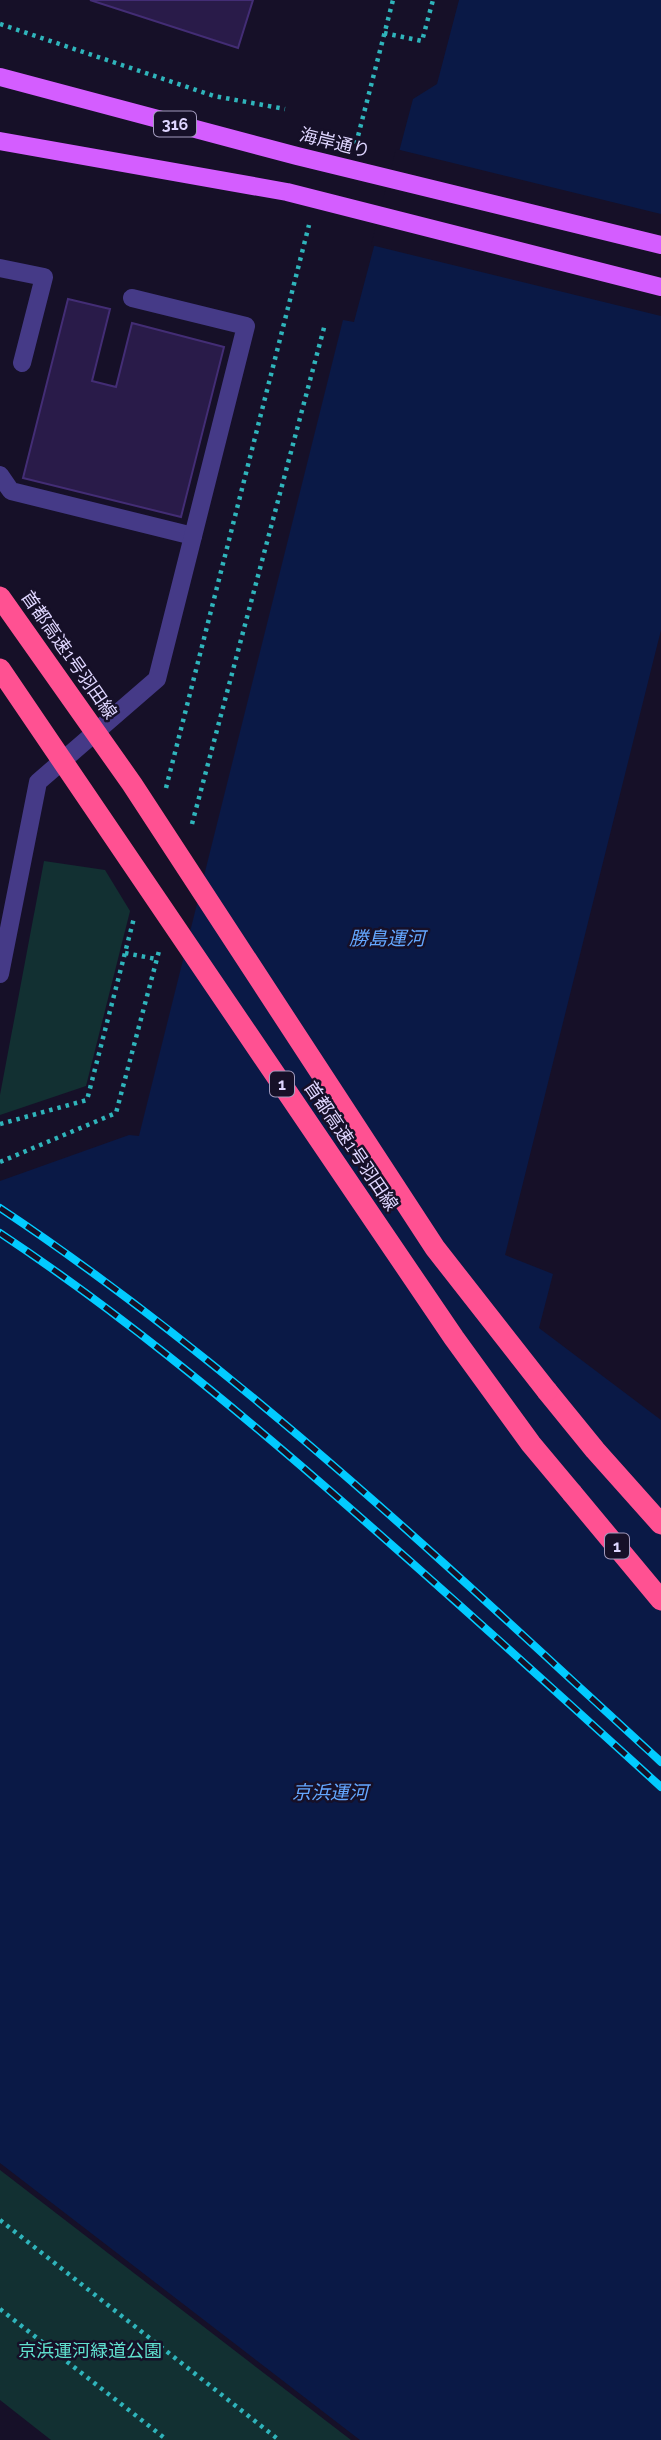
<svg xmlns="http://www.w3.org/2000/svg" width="661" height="2440" viewBox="0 0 661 2440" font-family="Raleway,'Noto Sans JP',sans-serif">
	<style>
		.green { fill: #123032 }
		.water { fill: #0a1946 }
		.pier { fill: #161028 }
		.building { fill: #291b49; stroke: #432d75; stroke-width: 2 }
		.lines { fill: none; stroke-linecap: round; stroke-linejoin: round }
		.path { stroke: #2fb4bb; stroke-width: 4.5; stroke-dasharray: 3.5 5; stroke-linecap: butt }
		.lane { stroke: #453a87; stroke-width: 18 }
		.primary { stroke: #d45dff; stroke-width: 18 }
		.highway { stroke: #ff5192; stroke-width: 21 }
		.rail-casing { stroke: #02cbff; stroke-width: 8 }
		.rail { stroke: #161028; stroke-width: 5; stroke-dasharray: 16; stroke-linecap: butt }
		.highway-bridge { stroke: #ff5192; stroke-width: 21 }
		.labels { text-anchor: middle; stroke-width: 5; stroke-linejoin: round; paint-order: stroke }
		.shield { fill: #161028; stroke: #a39bbe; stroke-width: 2 }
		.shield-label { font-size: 16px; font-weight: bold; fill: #dfd6ff }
		.street-label { font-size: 18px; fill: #dfd6ff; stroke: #161028 }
		.park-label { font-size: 18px; fill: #60e1cf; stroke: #161028 }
		.water-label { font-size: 19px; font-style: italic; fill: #64a7ff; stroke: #161028 }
	</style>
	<rect width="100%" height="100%" fill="#161028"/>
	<g class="green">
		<path d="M44,861L105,870L130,911L86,1086L0,1115V1095Z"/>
		<path d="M0,2170L351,2440H51L0,2400Z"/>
	</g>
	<path class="water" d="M459,0H661V630L505,1255L553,1274L539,1328L661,1420V2440H360L0,2163V1181L129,1135L139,1136L343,320L354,322L413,99L437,84Z"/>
	<path class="pier" d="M396,149L661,214V316L371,245Z"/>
	<g class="building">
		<path d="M90,0H253L238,48Z"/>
		<path d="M68,299L110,309L92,381L116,387L132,323L224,347L181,517L23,478Z"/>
	</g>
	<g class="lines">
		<g class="path">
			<path d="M0,24L214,96L285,109"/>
			<path d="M384,33L422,41L433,0"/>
			<path d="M356,144L393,0"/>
			<path d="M166,788L309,225"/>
			<path d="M192,824L325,324"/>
			<path d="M125,953L156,959"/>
			<path d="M0,1124L87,1100L134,918"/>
			<path d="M0,1162L116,1113L159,951"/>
			<path d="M0,2220L279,2440"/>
			<path d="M0,2309L167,2440"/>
		</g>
		<g class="lane">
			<path d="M0,268L44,277L22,363"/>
			<path d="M0,475L11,491L193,536"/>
			<path d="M0,974L38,782L157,679L246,326L132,298"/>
		</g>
		<g class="primary">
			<path d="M0,77L297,156L661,245"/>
			<path d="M0,141L287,192L661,287"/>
		</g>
		<g class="highway">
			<path d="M547,1391L595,1450L661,1524"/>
			<path d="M572,1493L661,1600"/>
		</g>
		<defs>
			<g id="rail">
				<path d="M0,1208C239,1367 449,1568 661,1762"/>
				<path d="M0,1233C116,1310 224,1399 329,1490C442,1588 551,1687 661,1787"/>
			</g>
		</defs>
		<use href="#rail" class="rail-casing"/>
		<use href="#rail" class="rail"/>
		<g class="highway-bridge">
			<path d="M0,597L132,784L435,1248L547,1391"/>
			<path d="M0,669L454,1338L531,1444L572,1493"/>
		</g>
	</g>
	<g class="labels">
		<g class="shield">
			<rect x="154" y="111.5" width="42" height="25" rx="5"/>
			<rect x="270" y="1071.5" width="24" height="25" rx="5"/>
			<rect x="605" y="1533.5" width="24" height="25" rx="5"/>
		</g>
		<g class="shield-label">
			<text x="175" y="130">316</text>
			<text x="282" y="1090">1</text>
			<text x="617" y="1552">1</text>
		</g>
		<g class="street-label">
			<text transform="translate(335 143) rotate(14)" y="6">海岸通り</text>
			<text transform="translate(69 655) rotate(55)" y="6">首都高速1号羽田線</text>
			<text transform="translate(351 1146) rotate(56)" y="6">首都高速1号羽田線</text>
		</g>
		<g class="park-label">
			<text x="90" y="2357">京浜運河緑道公園</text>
		</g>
		<g class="water-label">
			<text x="387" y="945">勝島運河</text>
			<text x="330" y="1799">京浜運河</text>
		</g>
	</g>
</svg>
